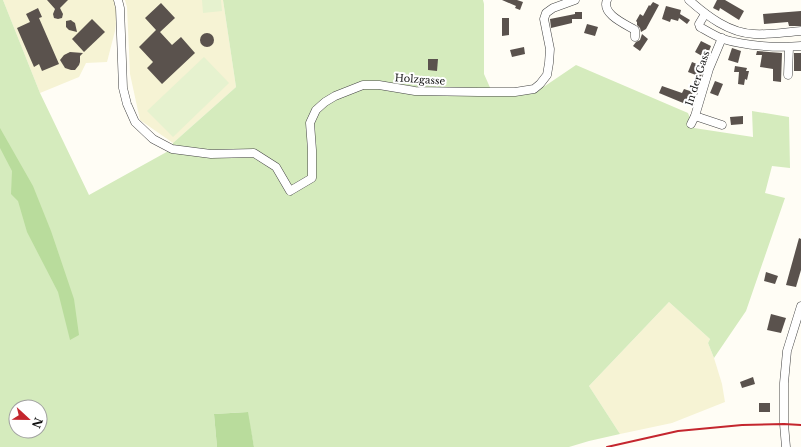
<svg xmlns="http://www.w3.org/2000/svg" width="801" height="447" viewBox="0 0 801 447" font-family="'Libre Baskerville',serif">
	<style>
		.farmland { fill: #f6f3d4 }
		.green { fill: #d5ebbd; fill-rule: evenodd }
		.forest { fill: #b9dc9c }
		.pitch { fill: #e6f2cf }
		.building { fill: #5a524d }
		.lines { fill: none; stroke-linecap: round; stroke-linejoin: round }
		.minor-casing { stroke: #444; stroke-width: 9 }
		.minor { stroke: #fff; stroke-width: 8 }
		.rail { stroke: #c4262e; stroke-width: 2 }
		.labels { text-anchor: middle; stroke-width: 4; stroke-linejoin: round; paint-order: stroke }
		.street-label { font-size: 10px; fill: #111; stroke: #fff }
	</style>
	<rect width="100%" height="100%" fill="#fffdf5"/>
	<g class="farmland">
		<path d="M3,0H115L118,8L115,31L107,62L86,63L79,77L40,93Z"/>
		<path d="M125,0H223L236,87L173,143L140,120L130,74L127,7Z"/>
		<path d="M669,302L710,339L708,343L714,358L722,384L725,402L672,423L620,434L589,386Z"/>
	</g>
	<path class="green" d="M0,0H3L40,93L89,195L172,149L173,143L236,87L223,0H483L484,4V74L492,92H515L545,86L576,65L688,113L694,128L753,137L752,111L789,117L790,168L772,166L765,193L785,198L746,311L714,358L708,343L710,339L669,302L589,386L620,434L589,441L569,447H254L247,412L214,414L217,447H0ZM16,407H40V431H16Z"/>
	<g class="forest">
		<path d="M0,128L33,186L51,231L74,299L79,335L70,340L58,292L27,232L18,201L11,194L12,171L0,148Z"/>
		<path d="M248,412L254,447H217L214,414Z"/>
	</g>
	<g class="pitch">
		<path d="M202,0H221L222,11L203,13Z"/>
		<path d="M204,57L229,83L173,137L147,111Z"/>
	</g>
	<g class="building">
		<path d="M47,0H68L60,8L63,14L62,18L58,19L54,18L53,14L55,9Z"/>
		<path d="M502,0H517L523,2L520,10L515,8L516,6Z"/>
		<path d="M717,0H725L744,11L739,20L720,8L719,11L713,8Z"/>
		<path d="M653,2L659,5L646,29L641,32L640,28L637,25V22L636,21L640,14L643,16L649,5L650,6Z"/>
		<path d="M161,3L175,18L160,32L172,45L181,37L195,53L162,84L147,68L153,62L139,47L156,30L145,18Z"/>
		<path d="M666,6L681,10L680,14L690,20L687,24L679,18L678,21L671,19L670,22L662,19Z"/>
		<path d="M38,8L42,17L39,18L59,64L42,71L39,64L34,67L17,28L30,22L26,14Z"/>
		<path d="M801,11V26H789L788,22L764,24L763,14Z"/>
		<path d="M575,12H582V19H572V23L551,28L550,19L575,14Z"/>
		<path d="M502,18H509V35L502,36Z"/>
		<path d="M92,19L105,32L84,52L72,39Z"/>
		<path d="M71,20L72,21L75,23L77,32L69,30L66,27V21Z"/>
		<path d="M587,24L598,27L595,36L584,33Z"/>
		<circle cx="207" cy="40" r="7"/>
		<path d="M642,34L648,39L640,51L633,46L636,42L640,40Z"/>
		<path d="M701,41L711,46L709,51L705,49L702,56L695,52Z"/>
		<path d="M524,47L525,54L512,57L510,50Z"/>
		<path d="M732,48L741,51L738,63L728,60Z"/>
		<path d="M757,51L782,53L781,82L773,81V69L760,67L762,55H756Z"/>
		<path d="M70,52L83,53L80,56V62L79,65L75,70H71L65,68L60,60L64,55Z"/>
		<rect x="794" y="53" width="7" height="18"/>
		<path d="M428,59H438L437,71L428,70Z"/>
		<path d="M692,62L704,67L701,77L688,72Z"/>
		<path d="M735,66L747,68L746,71H749L747,80L745,79L744,85L738,84L739,72H734Z"/>
		<path d="M715,81L723,84L718,96L710,93Z"/>
		<path d="M662,86L682,93L684,89L693,92L688,105L659,93Z"/>
		<path d="M743,116V124L731,125L730,117Z"/>
		<path d="M799,238L801,239V270L796,287L786,285Z"/>
		<path d="M766,272L778,276L775,284L764,281Z"/>
		<path d="M771,314L786,318L781,333L767,330Z"/>
		<path d="M753,377L755,384L742,388L740,382Z"/>
		<rect x="759" y="403" width="11" height="9"/>
	</g>
	<g class="lines">
		<defs>
			<g id="minor">
				<path d="M118,0L120,8L123,88L127,104L135,122L153,139L172,149L211,154L254,153L276,167L290,191L312,178V150L310,123L316,110L325,102L335,96L363,85H379L415,91L478,92H515L534,89L540,84L547,75L549,63L550,49L544,19L546,13L553,8L575,0"/>
				<path d="M607,0C601,14 625,24 635,30V37"/>
				<path d="M689,0C707,16 729,33 754,34C770,35 786,32 801,31"/>
				<path d="M705,14L699,24L700,27C707,31 715,36 723,39C745,46 778,48 801,46"/>
				<path d="M788,75L789,47"/>
				<path d="M695,116L722,125"/>
				<path d="M691,124L695,116L709,69L722,38"/>
				<path d="M786,447L784,424V383L787,351L801,306"/>
			</g>
		</defs>
		<use href="#minor" class="minor-casing"/>
		<use href="#minor" class="minor"/>
		<path class="rail" d="M607,447L638,440L678,431L742,425L784,424L801,425"/>
	</g>
	<g class="labels">
		<g class="street-label">
			<text transform="translate(697 78) rotate(-72)" y="4">In der Gass</text>
			<text transform="translate(420 79) rotate(4)" y="4">Holzgasse</text>
		</g>
	</g>
	<g transform="translate(28 419) rotate(112)"><circle r="19" fill="#ffffff" stroke="#a0a0a0"/>
	<path d="M0-3L7 15L0 10L-7 15Z" fill="#c4262e"/>
	<text y="-6" font-size="11" font-weight="bold" text-anchor="middle" fill="#111111">N</text>
	</g>
</svg>
